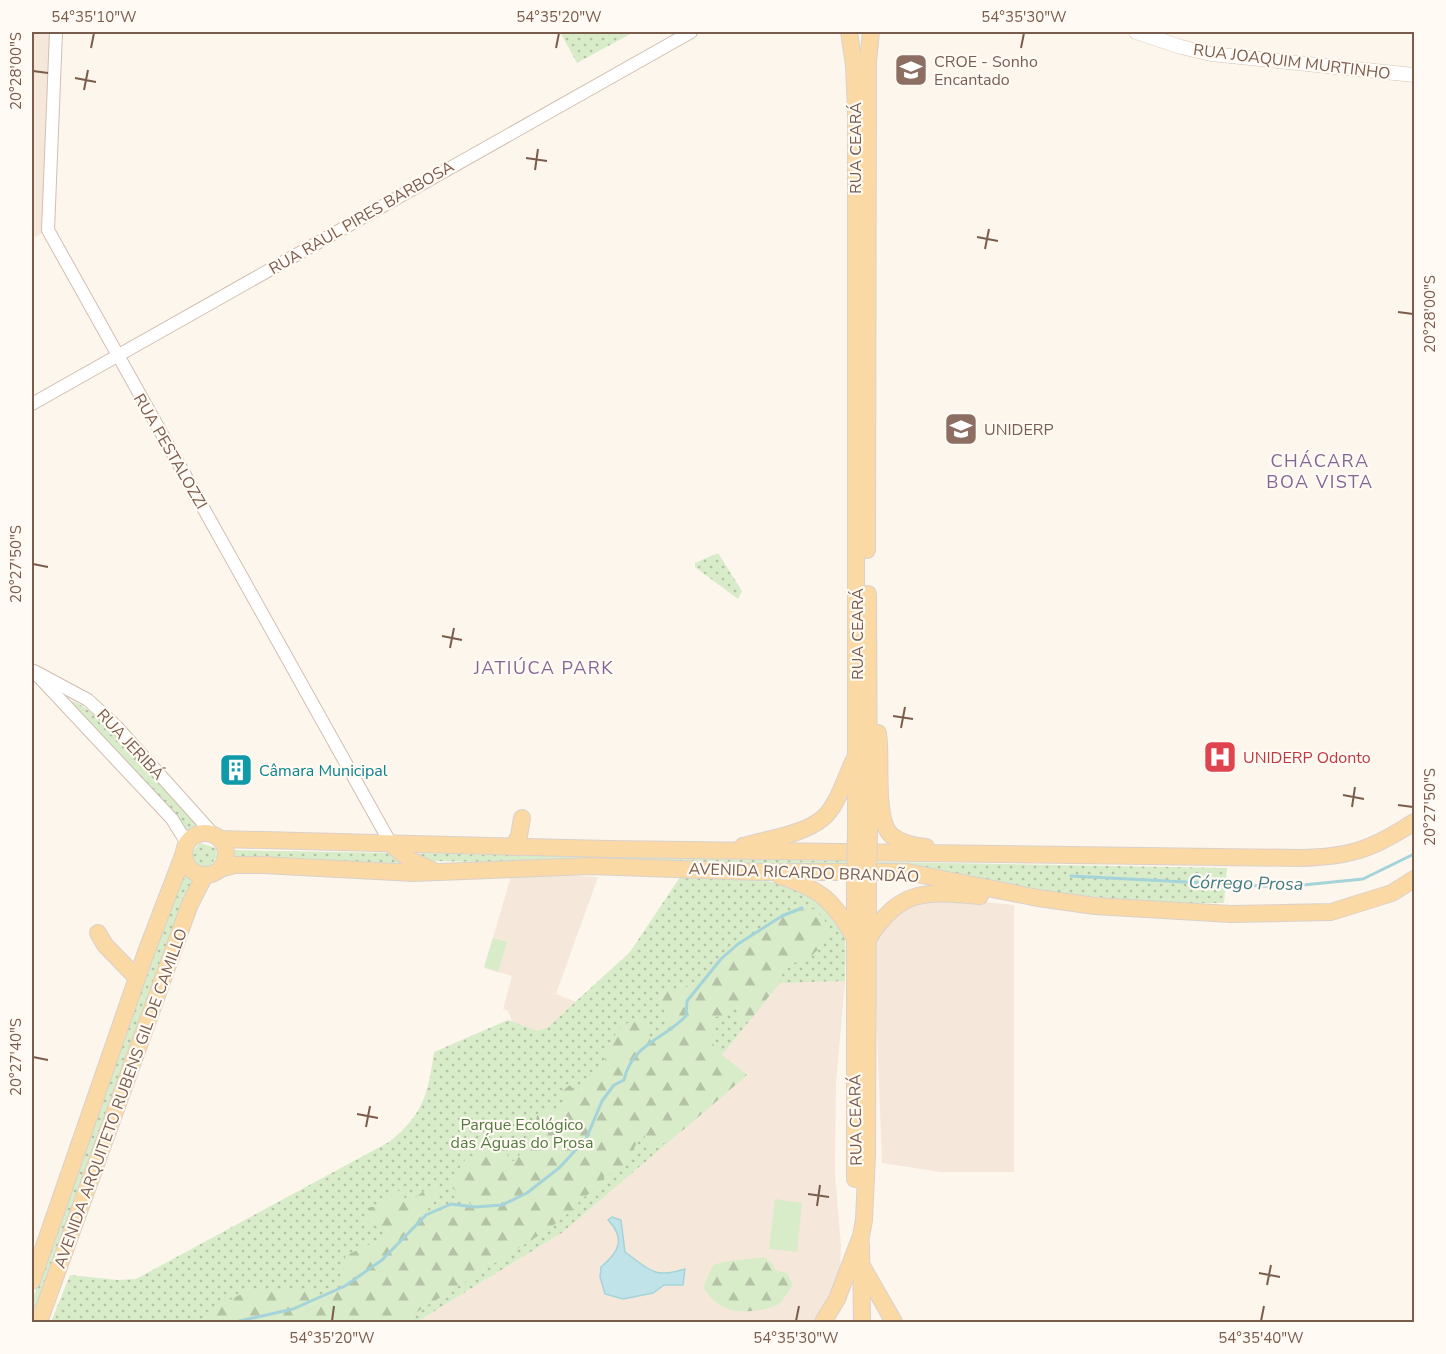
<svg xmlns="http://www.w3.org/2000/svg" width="1446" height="1354" viewBox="0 0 1446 1354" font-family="'Nunito Sans',sans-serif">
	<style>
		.residential { fill: #f5e8da }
		.grass { fill: url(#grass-dots) }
		.forest { fill: url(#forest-firs) }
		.pitch { fill: #d8ecc9 }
		.water { fill: #bfe3e8; stroke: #a5d3da; stroke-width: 1.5 }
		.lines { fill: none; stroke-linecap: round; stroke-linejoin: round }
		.stream { stroke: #a5d3da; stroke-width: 3 }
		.tertiary-casing { stroke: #d1beb0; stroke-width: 14 }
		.secondary-casing { stroke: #d6c0b0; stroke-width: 15 }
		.primary-casing { stroke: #dad1cd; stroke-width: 18 }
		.tertiary { stroke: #fff; stroke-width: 12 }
		.secondary { stroke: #fff; stroke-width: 14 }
		.primary { stroke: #fbd9a5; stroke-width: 16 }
		.primary-bridge-casing { stroke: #dad1cd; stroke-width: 18; stroke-linecap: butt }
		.primary-bridge { stroke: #fbd9a5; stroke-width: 16 }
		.ticks { fill: none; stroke: #7a5c4d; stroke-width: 2 }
		.labels { text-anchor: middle; stroke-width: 4.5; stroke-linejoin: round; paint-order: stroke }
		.education-label { font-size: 16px; fill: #785e54; stroke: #fffaf3; text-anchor: start }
		.street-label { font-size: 16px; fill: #7a5c4d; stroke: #fffaf3 }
		.health-label { font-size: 16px; fill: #be3a42; stroke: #fffaf3; text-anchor: start }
		.culture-label { font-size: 16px; fill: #0d838f; stroke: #fffaf3; text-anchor: start }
		.park-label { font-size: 16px; fill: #537a41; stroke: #fffaf3 }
		.neighbourhood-label { font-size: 18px; letter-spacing: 1.5px; fill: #846695; stroke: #fffaf3 }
		.water-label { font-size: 18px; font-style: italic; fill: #437c86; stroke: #fffaf3 }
		.neatline { fill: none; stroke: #7a5c4d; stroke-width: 2 }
		.ticks-label { font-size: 15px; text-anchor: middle; fill: #7a5c4d }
	</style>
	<defs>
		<pattern id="grass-dots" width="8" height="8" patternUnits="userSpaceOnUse" patternTransform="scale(1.5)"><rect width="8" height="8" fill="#d8ecc9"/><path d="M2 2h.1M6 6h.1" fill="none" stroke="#b4c2a5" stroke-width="1.8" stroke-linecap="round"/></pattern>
		<pattern id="forest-firs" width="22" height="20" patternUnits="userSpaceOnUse" patternTransform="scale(1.5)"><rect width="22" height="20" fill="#d8ecc9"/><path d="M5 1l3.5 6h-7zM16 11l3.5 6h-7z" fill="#b4c2a5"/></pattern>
	</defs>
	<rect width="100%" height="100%" fill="#fdf6ec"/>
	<g class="residential">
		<path d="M32,32H58L48,230L32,239Z"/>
		<path d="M512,873L598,877L556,994L581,1004L543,1038L515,1029L508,1011L503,1009L512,976L484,968Z"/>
		<path d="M936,897L1014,905V1172H940L882,1163L875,982L876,940L892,913Z"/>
		<path d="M845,981L836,1084L835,1174L841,1246L840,1274L814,1322H417L563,1232L746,1075L722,1055L780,982Z"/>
	</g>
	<g class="grass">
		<path d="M560,32H632V33L577,63Z"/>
		<path d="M718,553L742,591L738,599L695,567V563Z"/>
		<path d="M71,701C96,704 182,809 203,832L192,834L186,829L88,720L70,705Z"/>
		<path d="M200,843L216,848L217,857L207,869L32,1322V1301L154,947L192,852Z"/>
		<path d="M225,850L1227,868L1224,903H1139L1098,897L1052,895L931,871L434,861L413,867L227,862Z"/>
		<path d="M680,877C726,877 824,873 843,926C847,939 845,967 845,981L780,983L722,1055L747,1075L563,1232L417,1322H51L70,1275L118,1280L136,1279L389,1142C423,1115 428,1095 434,1052L508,1020L538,1031L548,1027L630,952Z"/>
	</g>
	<g class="forest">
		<path d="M815,909L825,921L829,934L826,942L809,958C799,958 794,965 785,967L780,982L751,1019L742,1023L738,1021L740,1008L732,1005L728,1007L727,1015L710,1018L715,1027L710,1042L720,1049L722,1055L747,1075L683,1130L652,1151L643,1144L645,1138L643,1124L640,1137L625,1165L604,1177L595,1190L581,1199L575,1208L546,1231L401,1322H203L207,1312L251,1289L317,1290V1297L344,1286L340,1278L347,1262L345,1256L383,1238L385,1231L367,1221L370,1207H379L395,1192L405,1189L404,1197L409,1202L439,1180V1190L433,1197L426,1214L451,1204L474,1207L450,1186L453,1177L468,1156H475L477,1145L494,1137L508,1148L507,1160L515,1161L523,1150V1141L532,1132L538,1113L545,1110L553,1111L564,1100L560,1093L570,1085L577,1095L583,1092V1083L595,1068L603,1067L607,1071L605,1058L615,1035L624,1024L643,1019L647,1024L651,1044L668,1031L671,1024L661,1005L660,995L671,985L674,991L704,981L738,944L782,916L795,910Z"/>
		<path d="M764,1257L772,1263L775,1270L787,1273L793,1285C789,1290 786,1296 782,1301C777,1307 768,1308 760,1310C734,1314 717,1310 703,1287L713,1265C732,1259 746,1260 764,1257Z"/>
	</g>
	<g class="pitch">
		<path d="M493,938L507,942L498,972L484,967Z"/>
		<path d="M775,1199L802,1203L797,1252L769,1249Z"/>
	</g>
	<path class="water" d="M612,1217L621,1220L625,1252C650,1270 654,1279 685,1269L683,1285H664L653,1293L623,1299L605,1294L600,1277L601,1267C619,1252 626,1239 608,1220Z"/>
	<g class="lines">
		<g class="stream">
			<path d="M1071,876L1283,887L1363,879L1414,854"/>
			<path d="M235,1322L293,1309L345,1286L382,1260L426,1215L451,1204L475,1207L502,1205L527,1193L559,1168L586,1139L602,1101L614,1085L624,1080C632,1044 663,1040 686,1016L687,1001L721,959L738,944L782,916L802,908"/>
		</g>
		<defs>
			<g id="tertiary">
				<path d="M56,32L48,230L391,844"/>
				<path d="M32,404L691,32"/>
				<path d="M34,671L88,700L117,727L214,835"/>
				<path d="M39,677L172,819L187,843"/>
			</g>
			<path id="secondary" d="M1136,32L1181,47L1211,54L1414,75"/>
			<g id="primary">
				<path d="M849,32L854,65L856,110V834"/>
				<path d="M867,550L868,61L871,32"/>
				<path d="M868,594L869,833"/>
				<path d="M878,733C882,758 874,819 891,835C900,843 915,846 926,847"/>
				<circle cx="205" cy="854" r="21"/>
				<path d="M221,839L609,849L1300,858C1350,857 1373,849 1414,822"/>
				<path d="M391,844L410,860L432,870"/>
				<path d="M743,846C767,839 803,835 823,818C838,805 845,778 854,760"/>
				<path d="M513,847L519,836L522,818"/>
				<path d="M220,869L234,865H263L413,873L591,866L759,872H907L1038,898L1095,906L1231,914L1331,912L1392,893L1414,879"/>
				<path d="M780,876C820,889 833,900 854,937"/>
				<path d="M855,880V1179"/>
				<path d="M98,933L105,945L137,978"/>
				<path d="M868,939C901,888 925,891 980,896"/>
				<path d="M861,1243L862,1322"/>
				<path d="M862,1266L894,1322"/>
				<path d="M32,1281L145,955L184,853"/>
				<path d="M39,1322L190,904L205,875"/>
				<path d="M823,1322L837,1299L861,1236L864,1220L867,1154L868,881"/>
			</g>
		</defs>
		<use href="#tertiary" class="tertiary-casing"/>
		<use href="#secondary" class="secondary-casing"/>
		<use href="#primary" class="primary-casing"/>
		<use href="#tertiary" class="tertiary"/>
		<use href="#secondary" class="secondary"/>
		<use href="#primary" class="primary"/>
		<defs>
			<g id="primary-bridge">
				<path d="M855,880L856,834"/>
				<path d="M868,881L869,833"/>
			</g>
		</defs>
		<use href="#primary-bridge" class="primary-bridge-casing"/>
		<use href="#primary-bridge" class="primary-bridge"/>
	</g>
	<path class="ticks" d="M91,48L94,33M556,48L559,33M1021,48L1024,33M33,71L48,73M75,78L96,82M84,90L88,70M526,158L547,161M535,170L538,149M977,237L998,241M985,249L989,229M1398,312L1413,314M33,564L48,567M442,636L462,640M450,648L454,628M893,716L913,719M901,728L905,707M1343,795L1364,799M1398,805L1413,807M1352,807L1355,787M33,1057L48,1060M357,1114L378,1118M366,1127L370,1106M808,1194L829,1197M817,1206L820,1185M1259,1273L1280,1277M1267,1285L1271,1265M332,1321L334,1306M796,1321L799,1306M1261,1321L1264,1306"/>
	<defs>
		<symbol id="school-square" viewBox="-11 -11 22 22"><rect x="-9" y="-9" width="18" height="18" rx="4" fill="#8d6e63" stroke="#fffaf3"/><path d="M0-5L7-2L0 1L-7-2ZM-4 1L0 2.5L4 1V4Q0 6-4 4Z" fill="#fff"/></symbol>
		<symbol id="hospital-square" viewBox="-11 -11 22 22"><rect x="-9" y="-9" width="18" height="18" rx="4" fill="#e0444e" stroke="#fffaf3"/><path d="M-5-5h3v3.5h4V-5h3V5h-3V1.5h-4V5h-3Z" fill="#fff"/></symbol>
		<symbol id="building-square" viewBox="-11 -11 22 22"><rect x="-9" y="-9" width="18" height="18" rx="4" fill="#0f9aa8" stroke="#fffaf3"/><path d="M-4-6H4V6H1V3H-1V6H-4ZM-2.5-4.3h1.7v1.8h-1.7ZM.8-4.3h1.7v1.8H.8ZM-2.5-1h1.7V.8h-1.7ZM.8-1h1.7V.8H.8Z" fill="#fff"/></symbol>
	</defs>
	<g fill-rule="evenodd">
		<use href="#school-square" x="892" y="51" width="38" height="38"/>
		<use href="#school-square" x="942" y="410" width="38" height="38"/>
		<use href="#hospital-square" x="1201" y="738" width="38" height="38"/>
		<use href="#building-square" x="217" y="751" width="38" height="38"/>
	</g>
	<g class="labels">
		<g class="education-label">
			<text x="934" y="67">CROE - Sonho<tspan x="934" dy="18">Encantado</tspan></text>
			<text x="984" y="435">UNIDERP</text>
		</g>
		<g class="street-label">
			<text transform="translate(1292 61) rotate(7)" y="6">RUA JOAQUIM MURTINHO</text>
			<text transform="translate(855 148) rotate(-90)" y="6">RUA CEARÁ</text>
			<text transform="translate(361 217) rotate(-30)" y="6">RUA RAUL PIRES BARBOSA</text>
			<text transform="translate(171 451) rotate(60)" y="6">RUA PESTALOZZI</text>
			<text transform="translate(857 634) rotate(-90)" y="6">RUA CEARÁ</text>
			<text transform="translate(131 744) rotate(47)" y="6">RUA JERIBÁ</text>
			<text transform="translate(804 872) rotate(2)" y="6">AVENIDA RICARDO BRANDÃO</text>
			<text transform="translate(120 1098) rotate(-70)" y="6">AVENIDA ARQUITETO RUBENS GIL DE CAMILLO</text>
			<text transform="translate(855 1120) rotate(-91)" y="6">RUA CEARÁ</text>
		</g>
		<g class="health-label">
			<text x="1243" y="763">UNIDERP Odonto</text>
		</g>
		<g class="culture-label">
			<text x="259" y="776">Câmara Municipal</text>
		</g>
		<g class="park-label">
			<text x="522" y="1130">Parque Ecológico<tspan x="522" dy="18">das Águas do Prosa</tspan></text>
		</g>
		<g class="neighbourhood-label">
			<text x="1320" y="467">CHÁCARA<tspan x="1320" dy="21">BOA VISTA</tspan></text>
			<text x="544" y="674">JATIÚCA PARK</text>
		</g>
		<g class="water-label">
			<text transform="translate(1246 883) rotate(1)" y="6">Córrego Prosa</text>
		</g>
	</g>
	<rect width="1446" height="1354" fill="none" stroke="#fffaf3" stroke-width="66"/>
	<rect x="33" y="33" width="1380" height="1288" class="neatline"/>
	<g class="ticks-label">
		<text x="94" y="22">54°35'10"W</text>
		<text x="559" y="22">54°35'20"W</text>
		<text x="1024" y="22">54°35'30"W</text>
		<text transform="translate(16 71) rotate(-90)" y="5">20°28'00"S</text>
		<text transform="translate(1430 314) rotate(-90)" y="5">20°28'00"S</text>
		<text transform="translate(16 564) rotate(-90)" y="5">20°27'50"S</text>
		<text transform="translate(1430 807) rotate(-90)" y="5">20°27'50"S</text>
		<text transform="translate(16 1057) rotate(-90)" y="5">20°27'40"S</text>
		<text x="332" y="1343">54°35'20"W</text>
		<text x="796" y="1343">54°35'30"W</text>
		<text x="1261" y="1343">54°35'40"W</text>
	</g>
</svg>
